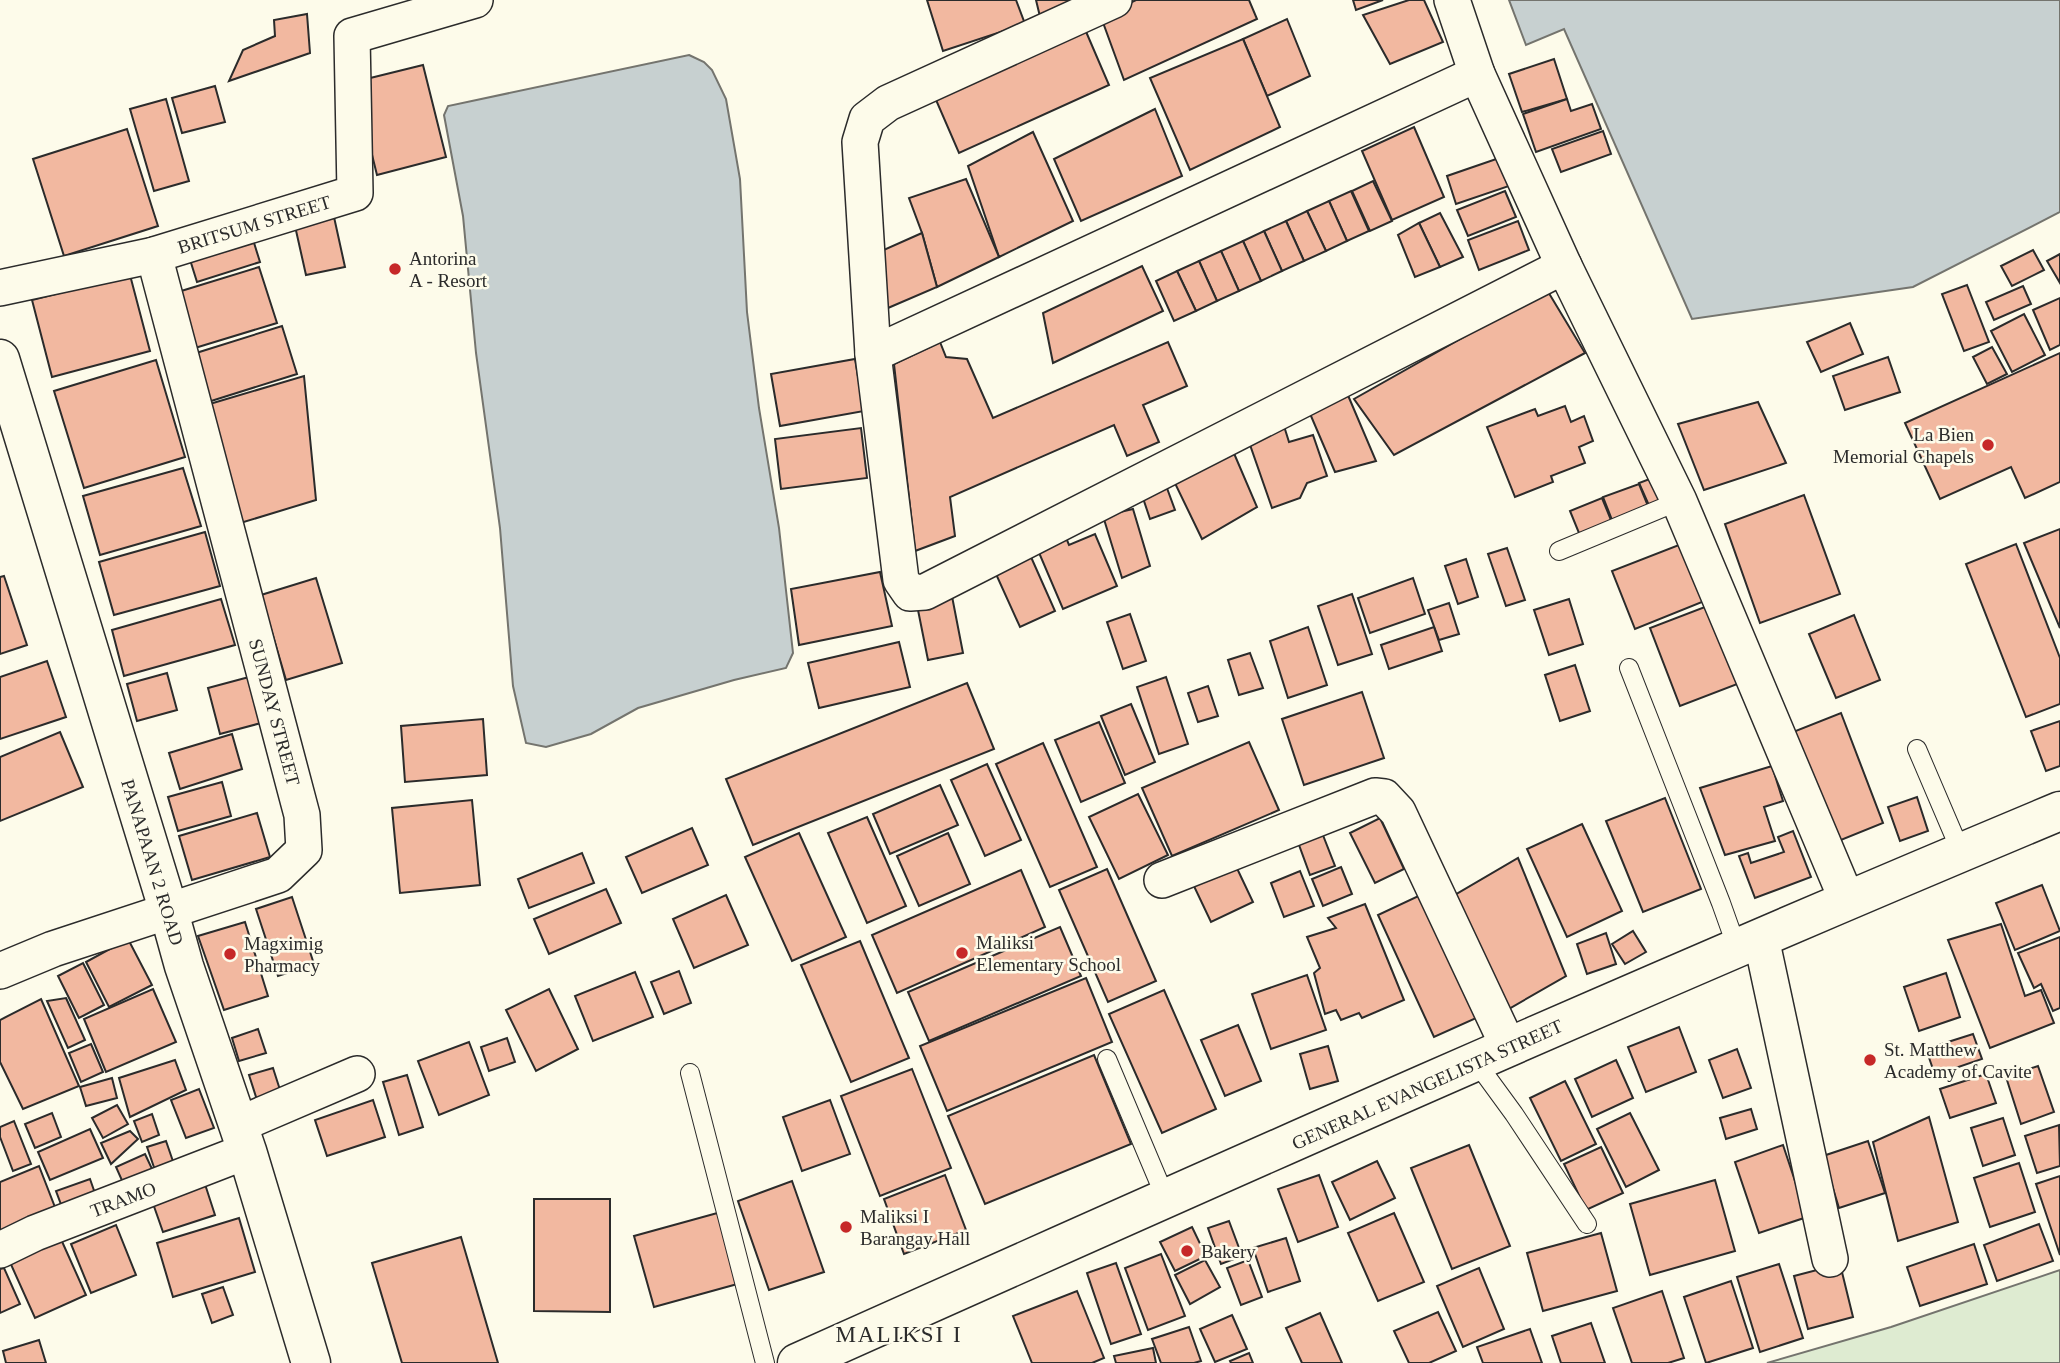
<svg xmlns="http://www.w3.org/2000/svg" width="2060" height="1363" viewBox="0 0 2060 1363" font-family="'Times New Roman',serif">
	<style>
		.green { fill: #deebd1; stroke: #74746e; stroke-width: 2 }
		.water { fill: #c7d0d0; stroke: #74746e; stroke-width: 2 }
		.building { fill: #f2b8a0; stroke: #2b2b2b; stroke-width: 2 }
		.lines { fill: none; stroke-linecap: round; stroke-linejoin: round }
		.service-casing { stroke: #2b2b2b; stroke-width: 20 }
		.minor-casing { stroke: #2b2b2b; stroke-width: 38 }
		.tertiary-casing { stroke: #2b2b2b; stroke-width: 41 }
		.secondary-casing { stroke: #2b2b2b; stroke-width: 41 }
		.service { stroke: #fdfbea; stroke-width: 18 }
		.minor { stroke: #fdfbea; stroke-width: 35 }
		.tertiary { stroke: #fdfbea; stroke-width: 38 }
		.secondary { stroke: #fdfbea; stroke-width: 38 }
		.poi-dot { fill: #c62828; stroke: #fdfbea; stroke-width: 2.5 }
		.labels { text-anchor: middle; stroke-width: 5; stroke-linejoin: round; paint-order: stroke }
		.street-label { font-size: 19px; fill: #2b2b2b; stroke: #fdfbea }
		.poi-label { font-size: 19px; fill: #2b2b2b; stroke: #fdfbea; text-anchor: start }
		.quarter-label { font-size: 23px; letter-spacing: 2px; fill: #2b2b2b; stroke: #fdfbea }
	</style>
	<rect width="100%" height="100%" fill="#fdfbea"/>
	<path class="green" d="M2060,1270V1363H1767L1891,1327Z"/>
	<g class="water">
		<path d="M1509,0H2060V212L1913,287L1692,319L1564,29L1526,45Z"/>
		<path d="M689,55L704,62L712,70L726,99L740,179L747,312L759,408L779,528L793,653L786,668L734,680L638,708L591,734L546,747L526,743L513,686L500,528L476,353L463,216L444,115L448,106Z"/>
	</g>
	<g class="building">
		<path d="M927,0H1016L1025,24L943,51Z"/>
		<path d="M1036,0H1096L1042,25Z"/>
		<path d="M1136,0H1249L1257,19L1124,80L1101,17Z"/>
		<path d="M1353,0H1383L1356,10Z"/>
		<path d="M1409,0H1424L1443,42L1390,64L1363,15Z"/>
		<path d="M307,14L310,53L229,81L243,50L275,36L274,20Z"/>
		<path d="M1287,19L1310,76L1267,96L1243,39Z"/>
		<path d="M1081,20L1109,85L959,153L933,93Z"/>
		<path d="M1243,39L1280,127L1190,170L1150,78Z"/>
		<path d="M1554,59L1567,99L1522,112L1509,74Z"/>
		<path d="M423,65L446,157L377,175L354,82Z"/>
		<path d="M215,86L225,122L182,133L172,98Z"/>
		<path d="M166,99L189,181L154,191L130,109Z"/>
		<path d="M1567,99L1571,111L1592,104L1601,129L1536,152L1523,114Z"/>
		<path d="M1155,109L1182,176L1081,221L1054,159Z"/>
		<path d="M1414,127L1444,197L1392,220L1362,151Z"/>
		<path d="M127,129L158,226L64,256L33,159Z"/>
		<path d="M1603,131L1611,154L1561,172L1552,149Z"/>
		<path d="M1033,132L1073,221L999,257L968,166Z"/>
		<path d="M1502,157L1512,185L1456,204L1447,176Z"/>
		<path d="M966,179L999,257L937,287L922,233L909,198Z"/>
		<path d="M1373,181L1392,221L1370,231L1352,191Z"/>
		<path d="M1351,191L1369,231L1347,241L1329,201Z"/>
		<path d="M1505,191L1516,217L1468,236L1457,210Z"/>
		<path d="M1329,201L1347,241L1326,251L1307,211Z"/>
		<path d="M1307,211L1326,251L1304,261L1286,221Z"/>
		<path d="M1440,213L1463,257L1440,267L1419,223Z"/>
		<path d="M334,217L345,267L306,275L295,226Z"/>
		<path d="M1286,221L1304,261L1282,271L1264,231Z"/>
		<path d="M1518,221L1529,250L1479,270L1468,240Z"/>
		<path d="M1419,223L1440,267L1415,277L1398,235Z"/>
		<path d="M250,230L260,262L197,282L187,250Z"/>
		<path d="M1264,231L1282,271L1261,281L1243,241Z"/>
		<path d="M922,233L937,287L888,308L879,252Z"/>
		<path d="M1243,241L1261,281L1239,291L1221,251Z"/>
		<path d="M2033,250L2044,270L2012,286L2001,266Z"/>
		<path d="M1221,251L1239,291L1217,301L1199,261Z"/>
		<path d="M2060,254V283L2047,261Z"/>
		<path d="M1199,261L1217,301L1196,311L1177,271Z"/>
		<path d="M1142,266L1163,311L1053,363L1043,313Z"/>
		<path d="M259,267L277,323L195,348L178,292Z"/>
		<path d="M1177,271L1196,311L1174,321L1156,281Z"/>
		<path d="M130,275L150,351L52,377L32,300Z"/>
		<path d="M1967,285L1989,342L1964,351L1942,294Z"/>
		<path d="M2023,286L2031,304L1994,320L1986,302Z"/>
		<path d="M1547,290L1585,353L1394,455L1354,399Z"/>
		<path d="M2060,298V345L2050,350L2033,310Z"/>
		<path d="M2024,314L2045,355L2012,372L1991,331Z"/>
		<path d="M1850,323L1863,354L1821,372L1807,342Z"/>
		<path d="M282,326L297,374L208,402L193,354Z"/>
		<path d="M940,342L946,357L967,359L993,418L1168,342L1187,386L1143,405L1159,442L1127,456L1114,425L950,497L955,536L915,551L894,364Z"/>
		<path d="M1992,347L2007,374L1987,384L1973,357Z"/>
		<path d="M2060,353V482L2025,498L2011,467L1940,499L1905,423Z"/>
		<path d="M1888,357L1900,392L1845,410L1833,376Z"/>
		<path d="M855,359L864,411L780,426L771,374Z"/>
		<path d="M156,360L185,457L84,488L54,391Z"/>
		<path d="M304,376L316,500L237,524L203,406Z"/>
		<path d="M1347,393L1376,461L1335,472L1308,409Z"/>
		<path d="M1758,402L1786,463L1704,490L1678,424Z"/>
		<path d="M1565,406L1571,422L1584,416L1593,441L1579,447L1585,463L1551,476L1553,482L1515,497L1487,427L1535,409L1538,416Z"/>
		<path d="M1284,426L1289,442L1313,435L1327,476L1307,483L1300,498L1272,508L1248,439Z"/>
		<path d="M861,428L867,478L781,489L775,439Z"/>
		<path d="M1230,444L1257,507L1202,539L1171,475Z"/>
		<path d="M183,468L201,526L100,555L83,496Z"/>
		<path d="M1660,475L1671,502L1651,510L1639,483Z"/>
		<path d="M1164,480L1175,510L1150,519L1140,489Z"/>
		<path d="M1639,484L1650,511L1614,525L1603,497Z"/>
		<path d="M1804,495L1840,594L1760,623L1725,524Z"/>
		<path d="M1602,498L1613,525L1581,538L1570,511Z"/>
		<path d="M1133,509L1150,566L1122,578L1103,516Z"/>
		<path d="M1062,528L1069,545L1095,534L1117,586L1063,609L1034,541Z"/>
		<path d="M2060,529V628L2024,543Z"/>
		<path d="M205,532L220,586L114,615L99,562Z"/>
		<path d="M1684,543L1707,600L1635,629L1612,571Z"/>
		<path d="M2016,544L2060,658V704L2026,717L1966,564Z"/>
		<path d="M1027,548L1055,611L1020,627L991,563Z"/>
		<path d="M1507,548L1525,600L1506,606L1488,554Z"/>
		<path d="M1466,559L1478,597L1458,604L1445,566Z"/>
		<path d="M880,572L892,626L799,645L791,589Z"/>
		<path d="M4,576L27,645L0,654V577Z"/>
		<path d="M316,578L342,663L286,680L261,595Z"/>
		<path d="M1413,578L1425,614L1370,633L1358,598Z"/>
		<path d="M950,586L963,653L928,660L917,605Z"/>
		<path d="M1352,594L1372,654L1338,665L1318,606Z"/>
		<path d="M221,599L235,645L124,676L112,630Z"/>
		<path d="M1569,599L1583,644L1549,655L1534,610Z"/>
		<path d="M1449,603L1459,634L1439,640L1428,610Z"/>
		<path d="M1710,605L1740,683L1680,706L1650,628Z"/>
		<path d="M1130,614L1146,661L1123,669L1107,622Z"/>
		<path d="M1854,615L1880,680L1836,698L1809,634Z"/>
		<path d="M1308,627L1327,685L1288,698L1270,641Z"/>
		<path d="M1434,627L1442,651L1389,669L1381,645Z"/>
		<path d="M899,642L910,687L819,708L808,663Z"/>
		<path d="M1250,653L1263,688L1239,695L1228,660Z"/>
		<path d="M47,661L66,717L0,739V677Z"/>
		<path d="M1575,665L1590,711L1560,721L1545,675Z"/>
		<path d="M167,673L177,710L137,721L127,684Z"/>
		<path d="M249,677L261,723L220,734L208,688Z"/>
		<path d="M1166,677L1188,744L1159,754L1137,687Z"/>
		<path d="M967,683L994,749L753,845L726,779Z"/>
		<path d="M1208,686L1218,716L1198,722L1188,693Z"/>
		<path d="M1362,692L1384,758L1304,785L1282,719Z"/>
		<path d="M1131,704L1155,762L1125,775L1101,716Z"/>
		<path d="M1841,713L1883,823L1836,842L1793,732Z"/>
		<path d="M483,719L487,775L405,782L401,726Z"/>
		<path d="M2060,721V766L2046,771L2031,731Z"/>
		<path d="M1099,722L1125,783L1081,802L1055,740Z"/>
		<path d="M60,732L83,787L0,821V757Z"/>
		<path d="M232,734L242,769L180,789L169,753Z"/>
		<path d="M1249,742L1279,810L1172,856L1142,788Z"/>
		<path d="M1043,743L1097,867L1050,887L996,764Z"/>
		<path d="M987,764L1021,840L985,856L951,780Z"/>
		<path d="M1772,766L1783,801L1764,807L1775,841L1725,855L1700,788Z"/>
		<path d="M222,782L231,816L178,831L168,797Z"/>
		<path d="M940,785L958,825L890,854L873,814Z"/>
		<path d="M1138,794L1168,855L1119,879L1089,817Z"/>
		<path d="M1917,797L1928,831L1900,841L1888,807Z"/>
		<path d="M1665,798L1701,889L1643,912L1606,821Z"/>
		<path d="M472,800L480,885L400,893L392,808Z"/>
		<path d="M257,813L270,857L192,880L179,836Z"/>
		<path d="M867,817L906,906L867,923L828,833Z"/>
		<path d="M1380,818L1404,869L1375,883L1350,833Z"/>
		<path d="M1582,824L1622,911L1567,937L1527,849Z"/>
		<path d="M1319,825L1335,866L1310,875L1295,834Z"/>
		<path d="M692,828L708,865L642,893L626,857Z"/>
		<path d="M1793,831L1811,877L1755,898L1739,856L1748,853L1751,863L1784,852L1778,837Z"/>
		<path d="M799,833L846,937L792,961L745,857Z"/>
		<path d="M948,833L970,884L919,906L897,856Z"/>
		<path d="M582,853L594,883L529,908L518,879Z"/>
		<path d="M1518,858L1566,976L1500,1014L1448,899Z"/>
		<path d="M1234,862L1253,902L1211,922L1192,882Z"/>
		<path d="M1341,867L1352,894L1323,906L1312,879Z"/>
		<path d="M1107,869L1156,981L1108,1002L1059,890Z"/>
		<path d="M1021,870L1045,927L897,993L872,935Z"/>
		<path d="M1300,871L1314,906L1284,917L1271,883Z"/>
		<path d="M2042,885L2060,931L2015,950L1996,903Z"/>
		<path d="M606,889L621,923L549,954L534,919Z"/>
		<path d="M1429,891L1485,1014L1434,1037L1378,915Z"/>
		<path d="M726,895L748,945L694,968L673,919Z"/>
		<path d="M292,897L314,964L278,976L256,909Z"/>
		<path d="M1365,904L1404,1000L1362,1018L1359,1013L1341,1020L1336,1010L1325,1014L1314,973L1320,968L1307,937L1336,928L1328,918Z"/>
		<path d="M245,922L268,996L224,1010L198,936Z"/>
		<path d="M2001,924L2025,996L2041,990L2054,1023L1990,1048L1948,940Z"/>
		<path d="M1060,927L1081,976L929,1041L908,992Z"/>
		<path d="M1633,931L1646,952L1625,964L1612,944Z"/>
		<path d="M1606,933L1616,964L1587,974L1577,944Z"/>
		<path d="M2060,937V1008L2053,1011L2041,984L2034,988L2018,953Z"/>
		<path d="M128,939L152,985L109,1007L86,962Z"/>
		<path d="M860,941L909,1058L851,1082L801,965Z"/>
		<path d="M83,963L104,1005L79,1018L58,976Z"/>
		<path d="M679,971L691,1003L664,1014L651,982Z"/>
		<path d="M635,972L653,1017L593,1041L575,996Z"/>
		<path d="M1946,973L1960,1017L1919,1031L1904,987Z"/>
		<path d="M1307,975L1326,1030L1271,1049L1252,994Z"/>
		<path d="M1086,978L1112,1042L947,1111L920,1046Z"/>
		<path d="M153,989L176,1042L106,1072L84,1019Z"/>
		<path d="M549,989L578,1049L536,1071L506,1010Z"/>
		<path d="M1164,990L1216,1109L1162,1133L1109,1014Z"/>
		<path d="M66,998L85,1040L68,1048L47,1001Z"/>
		<path d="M41,999L79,1086L23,1109L0,1062V1020Z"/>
		<path d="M1238,1025L1261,1081L1225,1096L1201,1040Z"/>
		<path d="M1679,1027L1696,1072L1646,1092L1628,1047Z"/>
		<path d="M258,1029L266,1053L239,1061L232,1038Z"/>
		<path d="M1973,1034L1982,1059L1935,1075L1926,1049Z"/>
		<path d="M507,1038L515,1062L489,1071L481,1047Z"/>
		<path d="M469,1042L489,1095L439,1115L418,1061Z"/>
		<path d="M91,1044L103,1072L81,1082L69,1053Z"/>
		<path d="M1328,1046L1338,1081L1310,1089L1300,1054Z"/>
		<path d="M1737,1049L1751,1088L1723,1098L1709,1060Z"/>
		<path d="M1094,1055L1131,1144L985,1204L948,1116Z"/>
		<path d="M175,1060L186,1090L130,1117L119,1078Z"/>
		<path d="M1616,1060L1633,1098L1592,1117L1575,1079Z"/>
		<path d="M2038,1066L2054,1112L2021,1124L2006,1077Z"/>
		<path d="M273,1068L281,1093L257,1100L249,1075Z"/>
		<path d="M912,1069L951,1168L880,1196L841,1096Z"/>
		<path d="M1986,1074L1996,1103L1950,1118L1940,1089Z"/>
		<path d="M407,1075L423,1127L399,1135L383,1082Z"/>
		<path d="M112,1078L117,1098L86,1106L80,1087Z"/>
		<path d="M1565,1081L1596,1144L1561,1161L1530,1098Z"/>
		<path d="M199,1089L214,1128L186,1138L171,1100Z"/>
		<path d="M373,1100L385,1137L327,1156L315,1120Z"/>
		<path d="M830,1100L850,1154L802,1171L783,1117Z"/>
		<path d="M117,1105L128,1124L103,1138L92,1118Z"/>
		<path d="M1751,1109L1757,1129L1726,1139L1720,1118Z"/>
		<path d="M52,1113L61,1137L35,1148L25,1124Z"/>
		<path d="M1630,1113L1659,1170L1626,1187L1597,1129Z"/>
		<path d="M152,1114L159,1135L142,1142L134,1121Z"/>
		<path d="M1929,1117L1958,1222L1898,1241L1873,1142Z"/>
		<path d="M2003,1118L2015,1155L1983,1166L1971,1128Z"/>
		<path d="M14,1121L31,1164L13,1171L0,1137V1127Z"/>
		<path d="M2059,1125L2060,1166L2037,1173L2025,1136Z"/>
		<path d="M90,1129L103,1158L50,1180L38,1152Z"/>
		<path d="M130,1131L138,1139L111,1164L101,1143Z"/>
		<path d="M166,1141L176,1170L157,1176L147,1147Z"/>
		<path d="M1868,1141L1885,1193L1839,1208L1823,1156Z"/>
		<path d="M1469,1145L1510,1246L1452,1269L1411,1168Z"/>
		<path d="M1783,1145L1807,1217L1759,1233L1735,1162Z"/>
		<path d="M1601,1147L1623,1193L1586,1210L1564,1164Z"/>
		<path d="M145,1154L153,1171L124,1185L116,1167Z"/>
		<path d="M1377,1161L1395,1198L1350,1220L1332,1182Z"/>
		<path d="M2019,1163L2035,1212L1990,1227L1974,1178Z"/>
		<path d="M39,1166L58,1215L0,1236V1182Z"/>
		<path d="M945,1175L966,1230L904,1254L884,1199Z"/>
		<path d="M1319,1175L1338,1227L1298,1242L1278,1189Z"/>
		<path d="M2060,1176V1255L2036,1184Z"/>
		<path d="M203,1178L215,1215L163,1232L150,1195Z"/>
		<path d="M90,1179L98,1202L65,1215L56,1191Z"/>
		<path d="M1715,1180L1735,1251L1650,1275L1630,1204Z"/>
		<path d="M792,1181L824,1272L769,1290L738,1201Z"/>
		<path d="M534,1199H610V1312L534,1311Z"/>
		<path d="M721,1212L741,1283L654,1307L634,1236Z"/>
		<path d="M1394,1213L1424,1282L1378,1301L1348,1233Z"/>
		<path d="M239,1218L255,1272L173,1297L157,1243Z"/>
		<path d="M1229,1221L1242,1256L1221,1264L1208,1228Z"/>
		<path d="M2039,1224L2053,1261L1997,1281L1984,1245Z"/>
		<path d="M116,1225L136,1275L91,1293L71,1244Z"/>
		<path d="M1192,1227L1206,1256L1175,1271L1160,1242Z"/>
		<path d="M1601,1233L1617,1291L1543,1311L1527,1253Z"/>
		<path d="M60,1237L86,1295L35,1318L9,1260Z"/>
		<path d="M461,1237L498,1363H402L372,1263Z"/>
		<path d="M1286,1238L1300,1281L1268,1292L1253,1248Z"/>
		<path d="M1974,1244L1987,1284L1920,1306L1907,1267Z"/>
		<path d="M1161,1254L1185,1316L1148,1330L1125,1268Z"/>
		<path d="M1205,1260L1220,1287L1190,1304L1175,1275Z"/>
		<path d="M1248,1260L1262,1297L1241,1305L1227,1268Z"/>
		<path d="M1116,1263L1141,1334L1111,1344L1087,1273Z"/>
		<path d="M1779,1264L1803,1338L1760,1352L1737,1277Z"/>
		<path d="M1840,1264L1853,1317L1808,1329L1794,1276Z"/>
		<path d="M4,1268L20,1304L0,1313V1269Z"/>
		<path d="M1479,1268L1504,1329L1463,1347L1437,1286Z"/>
		<path d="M1731,1281L1753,1348L1706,1363L1684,1297Z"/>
		<path d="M223,1287L233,1315L212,1323L202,1294Z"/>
		<path d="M1077,1291L1104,1358L1092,1363H1032L1013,1316Z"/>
		<path d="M1662,1291L1684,1358L1668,1363H1632L1613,1308Z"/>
		<path d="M1438,1312L1456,1351L1429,1363H1409L1394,1331Z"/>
		<path d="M1320,1313L1342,1363H1302L1286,1328Z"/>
		<path d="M1232,1315L1247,1349L1215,1362L1200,1329Z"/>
		<path d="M1591,1323L1605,1363H1561L1552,1336Z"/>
		<path d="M1189,1327L1201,1361L1194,1363H1161L1152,1339Z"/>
		<path d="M1530,1329L1542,1363H1483L1477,1347Z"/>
		<path d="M39,1340L46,1363H6L3,1351Z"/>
		<path d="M1153,1348L1156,1363H1116L1114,1356Z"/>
		<path d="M1249,1353L1253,1363H1231L1230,1361Z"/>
	</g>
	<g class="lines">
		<defs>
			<g id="service">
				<path d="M1559,551L1679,501"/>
				<path d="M1629,668L1721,903L1737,948"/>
				<path d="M1917,749L1961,852"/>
				<path d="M1107,1059L1166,1199"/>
				<path d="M1476,1062L1514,1114L1587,1224"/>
				<path d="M690,1073L765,1363"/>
			</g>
			<g id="minor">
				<path d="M1114,0L888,103L867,119L860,142L873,354L901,580L910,593L925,592L1564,266"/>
				<path d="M1452,0L1477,74L1564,266L1679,501L1847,900"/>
				<path d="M0,288L154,255L355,193L352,36L475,0"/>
				<path d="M873,354L1477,74"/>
				<path d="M1162,880L1375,796L1384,797L1398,812L1509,1048"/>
				<path d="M1761,938L1830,1259"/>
				<path d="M0,971L53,949L278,875L304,850L302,815L154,255"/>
				<path d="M238,1125L357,1074"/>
				<path d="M0,1250L35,1233L247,1151"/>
			</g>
			<path id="tertiary" d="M0,359L169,912L184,966L247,1151L311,1363"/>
			<path id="secondary" d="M797,1363C1217,1175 1636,988 2060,811"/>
		</defs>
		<use href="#service" class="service-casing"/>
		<use href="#minor" class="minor-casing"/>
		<use href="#tertiary" class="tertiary-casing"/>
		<use href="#secondary" class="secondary-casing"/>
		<use href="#service" class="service"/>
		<use href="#minor" class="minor"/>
		<use href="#tertiary" class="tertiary"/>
		<use href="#secondary" class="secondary"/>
	</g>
	<g class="poi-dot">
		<circle cx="395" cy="269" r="7"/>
		<circle cx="1988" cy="445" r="7"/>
		<circle cx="962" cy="953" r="7"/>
		<circle cx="230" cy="954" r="7"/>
		<circle cx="1870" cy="1060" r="7"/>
		<circle cx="846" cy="1227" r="7"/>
		<circle cx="1187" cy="1251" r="7"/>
	</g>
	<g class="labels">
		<g class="street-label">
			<text transform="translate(254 224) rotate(-17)" y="7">BRITSUM STREET</text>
			<text transform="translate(275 712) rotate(75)" y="7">SUNDAY STREET</text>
			<text transform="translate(153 862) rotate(73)" y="7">PANAPAAN 2 ROAD</text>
			<text transform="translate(1427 1084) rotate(-24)" y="7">GENERAL EVANGELISTA STREET</text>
			<text transform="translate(123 1199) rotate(-21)" y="7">TRAMO</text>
		</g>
		<g class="poi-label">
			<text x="409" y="265">Antorina<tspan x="409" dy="22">A - Resort</tspan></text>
			<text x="1974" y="441" text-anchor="end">La Bien<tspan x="1974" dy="22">Memorial Chapels</tspan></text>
			<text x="976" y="949">Maliksi<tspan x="976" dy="22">Elementary School</tspan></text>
			<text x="244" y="950">Magximig<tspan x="244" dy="22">Pharmacy</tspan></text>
			<text x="1884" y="1056">St. Matthew<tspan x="1884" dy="22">Academy of Cavite</tspan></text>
			<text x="860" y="1223">Maliksi I<tspan x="860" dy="22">Barangay Hall</tspan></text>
			<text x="1201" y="1258">Bakery</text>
		</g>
		<g class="quarter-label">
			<text x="899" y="1342">MALIKSI I</text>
		</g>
	</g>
</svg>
